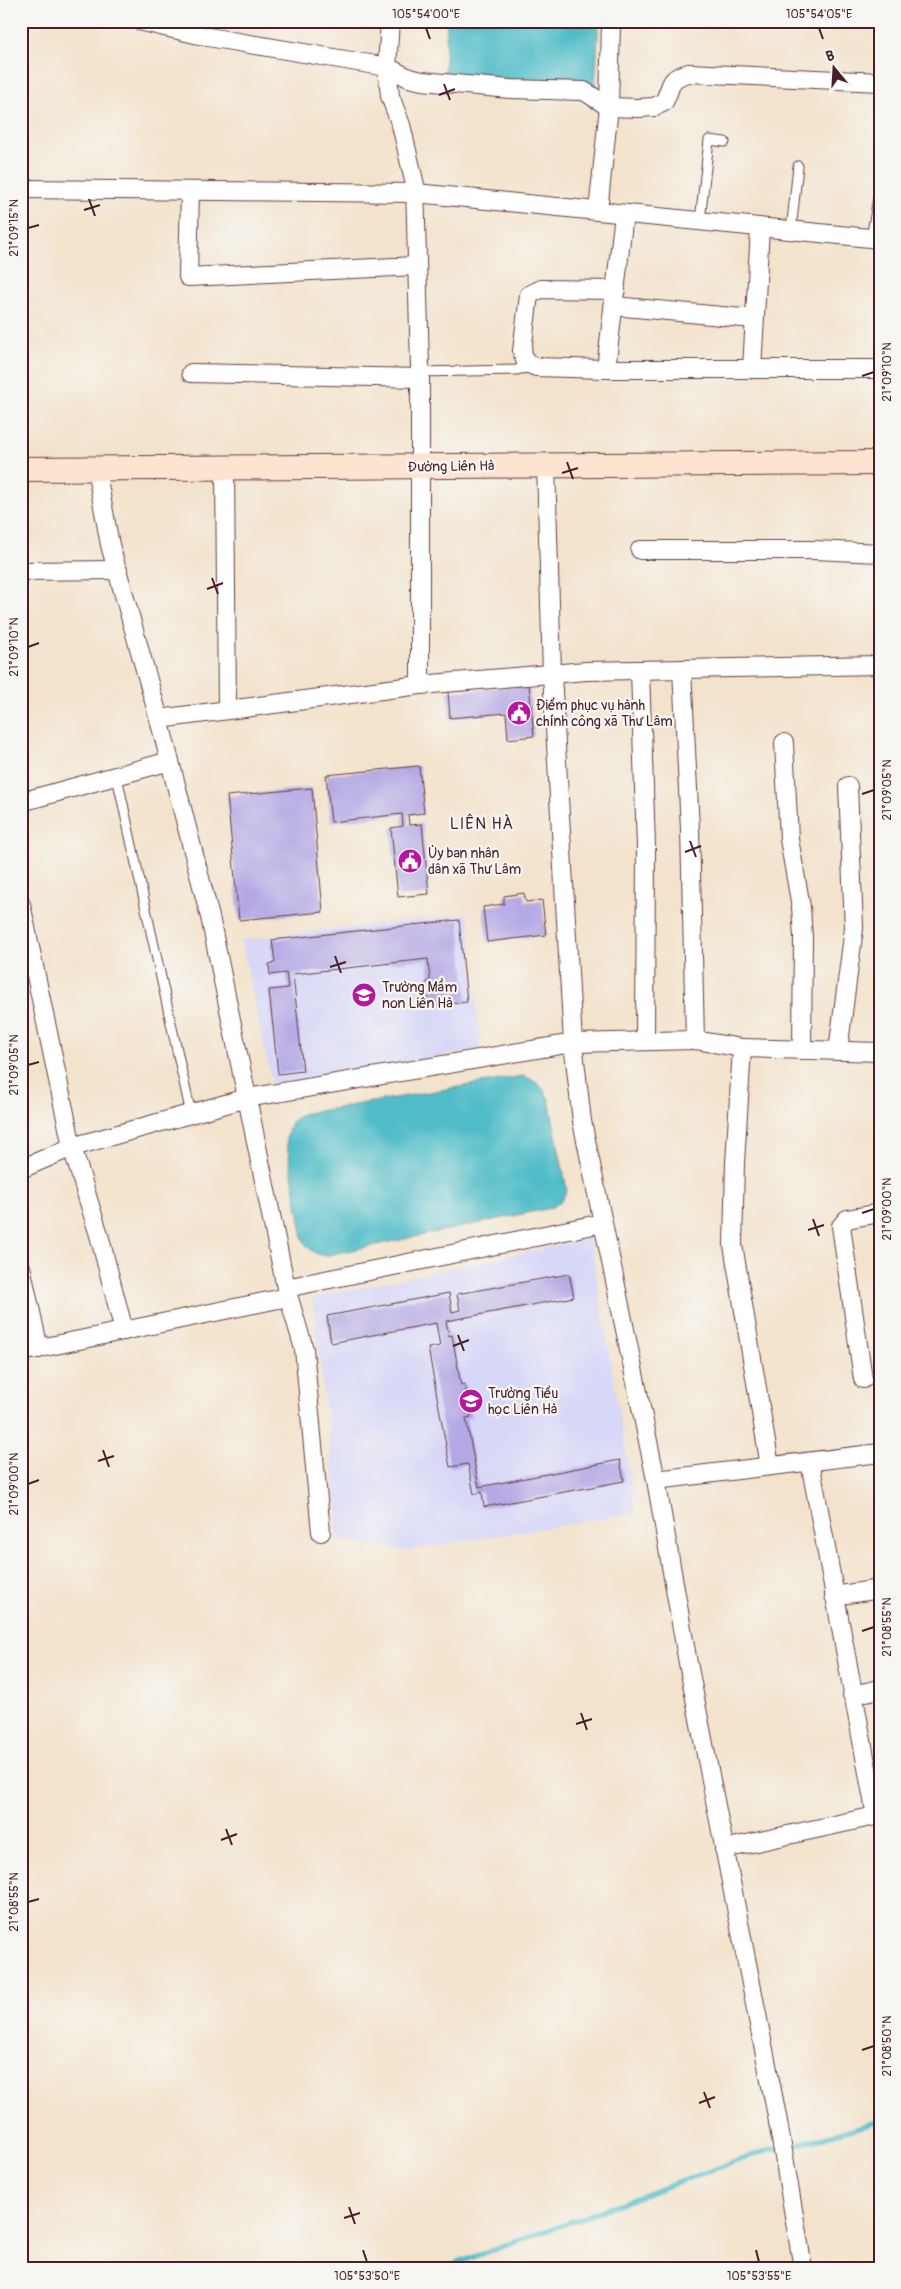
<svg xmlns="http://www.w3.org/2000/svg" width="901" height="2289" viewBox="0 0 901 2289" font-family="Pangolin,sans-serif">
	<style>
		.built { fill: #d7d7f8 }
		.water { fill: #4fbcc8; stroke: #4c6e7a }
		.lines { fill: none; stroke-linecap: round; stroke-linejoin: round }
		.stream { stroke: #4fbcc8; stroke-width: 5 }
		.building { fill: #b4a8e4 }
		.service-casing { stroke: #633c43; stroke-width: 11 }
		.minor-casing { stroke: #633c43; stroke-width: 20 }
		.secondary-casing { stroke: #633c43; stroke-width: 26 }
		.service { stroke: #fff; stroke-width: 9 }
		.minor { stroke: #fff; stroke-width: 18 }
		.secondary { stroke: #fde4d1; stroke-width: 24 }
		.ticks { fill: none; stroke: #4a1f2b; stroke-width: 2 }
		.labels { text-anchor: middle; stroke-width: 4.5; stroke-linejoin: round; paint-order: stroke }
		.street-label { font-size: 14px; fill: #4a1f2b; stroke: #f6f6f2 }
		.poi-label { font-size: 14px; fill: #4a1f2b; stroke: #f6f6f2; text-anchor: start }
		.quarter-label { font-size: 16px; letter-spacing: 1px; fill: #4a1f2b; stroke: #f6f6f2 }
		.neatline { fill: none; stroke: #4a1f2b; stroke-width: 2 }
		.ticks-label { font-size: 12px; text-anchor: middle; fill: #4a1f2b }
	</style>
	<rect width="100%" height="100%" fill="#f6f6f2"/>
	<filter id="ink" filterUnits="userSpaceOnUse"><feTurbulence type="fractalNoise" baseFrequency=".02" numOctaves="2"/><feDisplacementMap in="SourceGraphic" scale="10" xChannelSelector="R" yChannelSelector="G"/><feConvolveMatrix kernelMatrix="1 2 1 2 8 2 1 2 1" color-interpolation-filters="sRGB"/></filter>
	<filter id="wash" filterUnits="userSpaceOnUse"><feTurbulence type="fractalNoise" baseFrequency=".0096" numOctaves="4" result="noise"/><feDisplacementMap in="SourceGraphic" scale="20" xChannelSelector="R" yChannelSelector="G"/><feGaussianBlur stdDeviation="1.12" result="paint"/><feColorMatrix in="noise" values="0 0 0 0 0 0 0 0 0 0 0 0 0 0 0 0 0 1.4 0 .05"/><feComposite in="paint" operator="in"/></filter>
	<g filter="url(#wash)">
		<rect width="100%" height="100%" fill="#f3e3cc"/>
		<g class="built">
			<path d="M468,914L481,1050L272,1084L241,940Z"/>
			<path d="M590,1238L636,1513L404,1551L338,1540L337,1504L312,1298Z"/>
		</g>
		<g class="water">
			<path d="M447,21H599L595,87L444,79Z"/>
			<path d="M522,1076C536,1080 543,1086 549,1100L567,1190L562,1200L551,1208L324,1256C313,1253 308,1249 303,1239L286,1139L291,1122L302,1114Z"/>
		</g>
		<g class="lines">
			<path class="stream" d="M444,2268L767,2150L807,2142L880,2121"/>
		</g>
		<g id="blocks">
			<g class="building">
				<path d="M529,685L534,736L508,739L506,713L450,718L448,692Z"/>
				<path d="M419,766L424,813L408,815L409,825L422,824L429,894L398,897L391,828L403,826L402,814L331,822L326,775Z"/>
				<path d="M312,788L323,912L239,920L227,796Z"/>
				<path d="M524,893L526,902L542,900L546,935L487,942L483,907L504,904V896Z"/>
				<path d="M459,920L467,1002L432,1006L424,993L425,984L430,980L428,959L293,974L303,1071L278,1074L269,990L288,988L286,973L270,975L269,964L275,963L272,940Z"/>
				<path d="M569,1274L574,1297L446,1321L449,1336L452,1335L461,1385L465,1384L471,1417L466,1418L479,1487L620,1460L624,1481L484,1507L482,1492L474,1494L468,1464L450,1467L428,1348L440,1346L436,1323L331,1343L327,1316L449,1293L452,1312L460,1310L457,1294Z"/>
			</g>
		</g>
	</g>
	<g filter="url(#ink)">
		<use href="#blocks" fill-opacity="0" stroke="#633c43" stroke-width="1"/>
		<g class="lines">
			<defs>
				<g id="service">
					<path d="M700,221L709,140L725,142"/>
					<path d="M791,231L798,166"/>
					<path d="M871,239L880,186"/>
					<path d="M420,372L516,370L532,367"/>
					<path d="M117,777L191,1114"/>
				</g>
				<g id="minor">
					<path d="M139,21L208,37L387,67L409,78L422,81L510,89L584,91L609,107L639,108L654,107L664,102C673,85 667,79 688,73L880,82"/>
					<path d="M390,21L387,67L390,96L401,125L415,185L420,367V685"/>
					<path d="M21,189L416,193L880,239"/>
					<path d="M190,191L188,277L416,266"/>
					<path d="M598,211L609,107L611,21"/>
					<path d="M616,290L541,289L529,295L522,351L526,363L536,367L606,369H880"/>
					<path d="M614,306L754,319"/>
					<path d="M606,369L624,214"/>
					<path d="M752,369L760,228"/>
					<path d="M191,373L420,378"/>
					<path d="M546,465L552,674L573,1043L582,1121L656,1480L688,1663L777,2116L803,2268"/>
					<path d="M96,468L110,545L159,719L210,917L286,1288L304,1349L321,1532"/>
					<path d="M225,468L227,710"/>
					<path d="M640,550H814L880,553"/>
					<path d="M21,571L118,570"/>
					<path d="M682,669L690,829L695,1040"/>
					<path d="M640,671L646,846L645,1041"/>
					<path d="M159,719L420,685L586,671L880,665"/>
					<path d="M784,743L789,839L801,907L803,937L802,1050"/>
					<path d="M21,802L170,761"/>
					<path d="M21,904L72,1147L99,1235L124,1331"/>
					<path d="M742,1048L735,1163L733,1245L770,1466"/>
					<path d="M838,1051L854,928L848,786"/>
					<path d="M21,1169L72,1147L247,1098L573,1043L695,1040L742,1048L880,1052"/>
					<path d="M21,1267L39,1349"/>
					<path d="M286,1288L603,1223"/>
					<path d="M21,1352L288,1297"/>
					<path d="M863,1379L841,1226L847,1219L880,1213"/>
					<path d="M810,1462L876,1816"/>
					<path d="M656,1480L880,1453"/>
					<path d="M834,1596L880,1589"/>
					<path d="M852,1695L880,1689"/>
					<path d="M724,1849L880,1815"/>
				</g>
				<path id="secondary" d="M21,469L880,463"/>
			</defs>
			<use href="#service" class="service-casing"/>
			<use href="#minor" class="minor-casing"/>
			<use href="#secondary" class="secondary-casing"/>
			<use href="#service" class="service"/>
			<use href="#minor" class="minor"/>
			<use href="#secondary" class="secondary"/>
		</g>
	</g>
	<path class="ticks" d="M426,28L430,39M819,28L823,39M444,84L450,100M439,95L455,89M89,199L95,216M84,210L100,205M28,228L39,225M862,376L874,372M567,462L573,479M562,473L578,468M212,578L218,594M207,589L223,583M28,647L39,643M862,794L874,790M690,841L696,857M685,852L701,846M335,956L341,973M330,967L346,962M28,1065L39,1062M862,1213L874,1209M813,1219L819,1236M808,1230L824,1225M458,1335L464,1351M453,1346L469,1340M103,1450L109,1467M98,1461L114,1456M28,1484L39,1480M862,1631L874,1627M581,1713L587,1730M576,1724L592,1719M226,1829L232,1845M221,1840L237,1834M28,1902L39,1899M862,2050L874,2046M704,2092L710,2108M699,2103L715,2097M349,2207L355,2224M344,2218L360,2213M363,2250L367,2262M756,2250L759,2262"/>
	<defs>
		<symbol id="civic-disc" viewBox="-11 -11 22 22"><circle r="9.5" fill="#b5179e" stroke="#f6f6f2"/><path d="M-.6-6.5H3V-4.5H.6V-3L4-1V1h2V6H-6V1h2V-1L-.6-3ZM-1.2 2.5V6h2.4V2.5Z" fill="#fff"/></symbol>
		<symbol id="school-disc" viewBox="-11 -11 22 22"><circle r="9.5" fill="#b5179e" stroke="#f6f6f2"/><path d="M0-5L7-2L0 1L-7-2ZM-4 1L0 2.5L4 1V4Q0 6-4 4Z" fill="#fff"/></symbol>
	</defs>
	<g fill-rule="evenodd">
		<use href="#civic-disc" x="505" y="699" width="28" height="28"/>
		<use href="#civic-disc" x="396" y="847" width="28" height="28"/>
		<use href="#school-disc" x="350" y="981" width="28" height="28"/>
		<use href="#school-disc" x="457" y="1387" width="28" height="28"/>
	</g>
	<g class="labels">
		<g class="street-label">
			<text transform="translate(451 466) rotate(-1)" y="5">Đường Liên Hà</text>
		</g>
		<g class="poi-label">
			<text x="536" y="710">Điểm phục vụ hành<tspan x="536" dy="16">chính công xã Thư Lâm</tspan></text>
			<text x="428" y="858">Ủy ban nhân<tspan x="428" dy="16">dân xã Thư Lâm</tspan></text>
			<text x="382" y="992">Trường Mầm<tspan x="382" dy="16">non Liên Hà</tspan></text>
			<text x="488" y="1398">Trường Tiểu<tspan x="488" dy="16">học Liên Hà</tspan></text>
		</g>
		<g class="quarter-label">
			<text x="482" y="829">LIÊN HÀ</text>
		</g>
	</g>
	<rect width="901" height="2289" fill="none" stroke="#f6f6f2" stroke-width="55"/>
	<g transform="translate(834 68) rotate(342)" stroke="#f6f6f2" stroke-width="4" paint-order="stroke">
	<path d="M0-4L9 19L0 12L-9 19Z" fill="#4a1f2b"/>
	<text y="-8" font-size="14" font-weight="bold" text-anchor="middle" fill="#4a1f2b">B</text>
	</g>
	<rect x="28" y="28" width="846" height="2234" class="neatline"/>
	<g class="ticks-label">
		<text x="426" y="18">105°54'00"E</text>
		<text x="819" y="18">105°54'05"E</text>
		<text transform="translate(14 228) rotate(-90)" y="4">21°09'15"N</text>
		<text transform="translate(887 372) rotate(-90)" y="4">21°09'10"N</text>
		<text transform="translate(14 647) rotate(-90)" y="4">21°09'10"N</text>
		<text transform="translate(887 790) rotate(-90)" y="4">21°09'05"N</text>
		<text transform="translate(14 1065) rotate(-90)" y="4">21°09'05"N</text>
		<text transform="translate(887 1209) rotate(-90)" y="4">21°09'00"N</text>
		<text transform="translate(14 1484) rotate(-90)" y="4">21°09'00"N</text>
		<text transform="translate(887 1627) rotate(-90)" y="4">21°08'55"N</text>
		<text transform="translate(14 1902) rotate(-90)" y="4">21°08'55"N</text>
		<text transform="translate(887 2046) rotate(-90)" y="4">21°08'50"N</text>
		<text x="367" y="2280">105°53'50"E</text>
		<text x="759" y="2280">105°53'55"E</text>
	</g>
</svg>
